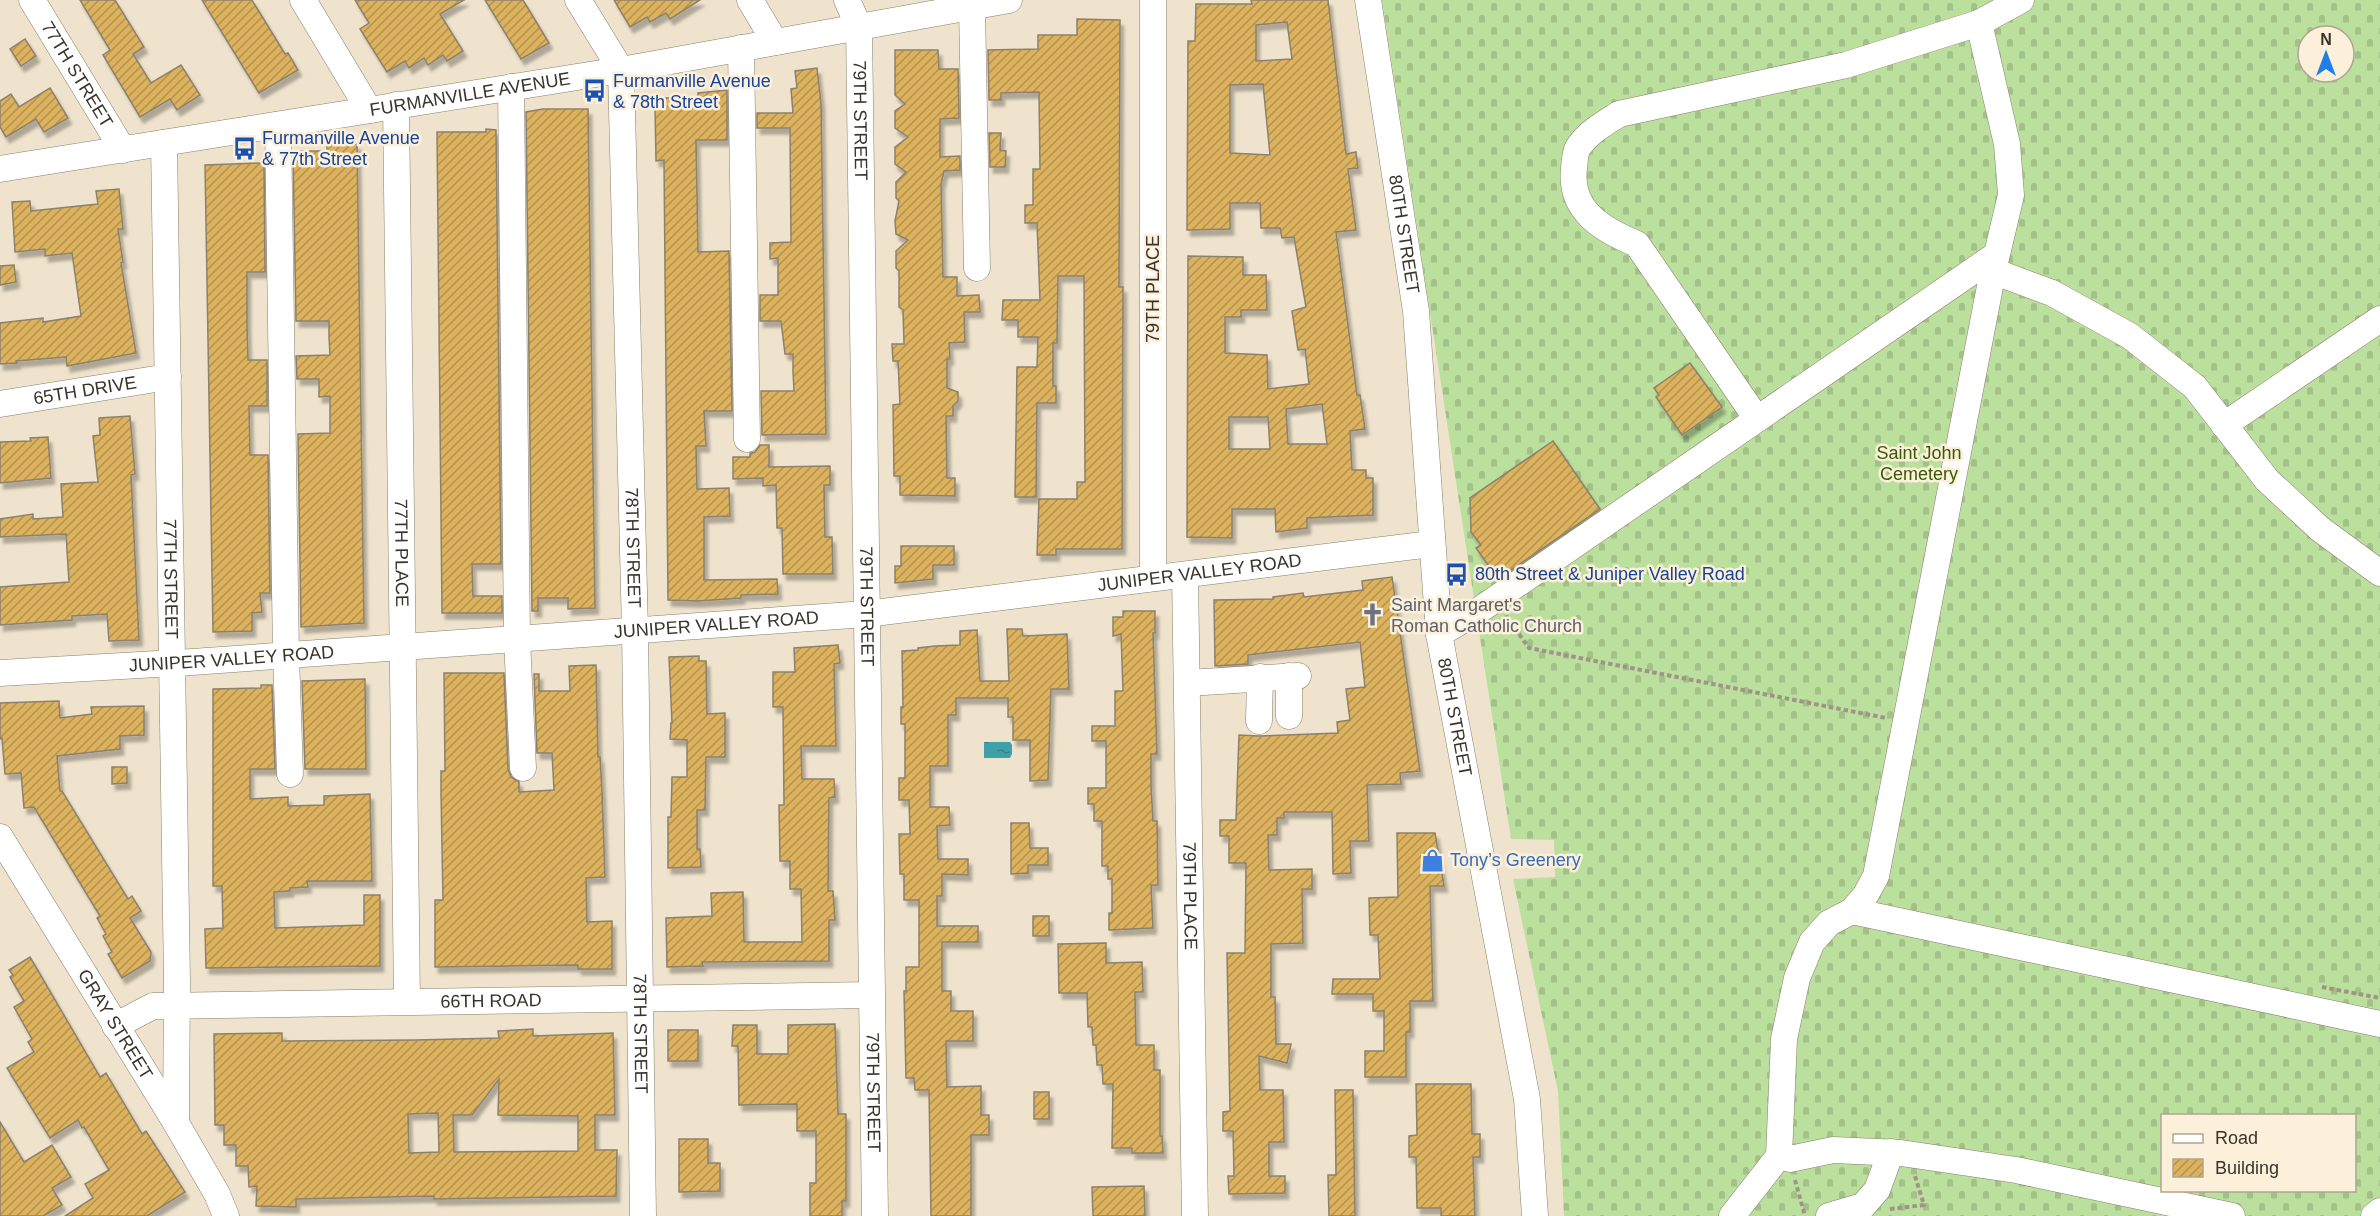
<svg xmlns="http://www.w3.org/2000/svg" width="2380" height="1216" viewBox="0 0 2380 1216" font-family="Arial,sans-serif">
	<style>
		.cemetery { fill: url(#cemetery-stones); fill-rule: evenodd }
		.water { fill: url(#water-ripples) }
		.building { fill: url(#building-hatch); stroke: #8c816d; stroke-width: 1.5; fill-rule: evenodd; filter: url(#shadow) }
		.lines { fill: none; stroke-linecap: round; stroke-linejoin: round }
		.minor-casing { stroke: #897e6a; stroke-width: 27 }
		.path { stroke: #9e9585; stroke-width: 4; stroke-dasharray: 4.5 3; stroke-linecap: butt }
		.minor { stroke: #fff; stroke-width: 26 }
		.labels { text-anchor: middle; stroke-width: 5; stroke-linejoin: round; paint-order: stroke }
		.street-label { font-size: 18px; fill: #39342b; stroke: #fcf0da }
		.transit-label { font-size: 18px; fill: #164399; stroke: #fcf0da; text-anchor: start }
		.park-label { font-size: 18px; fill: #375b05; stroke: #fcf0da }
		.worship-label { font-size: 18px; fill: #5b616d; stroke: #fcf0da; text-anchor: start }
		.shop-label { font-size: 18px; fill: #366cbe; stroke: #fcf0da; text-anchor: start }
	</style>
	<defs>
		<pattern id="cemetery-stones" width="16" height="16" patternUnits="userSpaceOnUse" patternTransform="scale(1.5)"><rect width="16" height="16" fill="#bbdf9d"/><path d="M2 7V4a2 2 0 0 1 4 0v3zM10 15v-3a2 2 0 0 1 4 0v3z" fill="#a2c087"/></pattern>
		<pattern id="water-ripples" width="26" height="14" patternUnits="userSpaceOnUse" patternTransform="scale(1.5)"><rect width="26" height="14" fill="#3ea0a9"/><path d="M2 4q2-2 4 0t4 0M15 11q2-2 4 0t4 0" fill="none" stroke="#35838a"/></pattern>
		<pattern id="building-hatch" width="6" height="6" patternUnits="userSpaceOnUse" patternTransform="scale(1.5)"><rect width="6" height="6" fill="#ddb25e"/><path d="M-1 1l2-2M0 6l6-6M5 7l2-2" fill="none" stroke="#b4924e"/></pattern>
		<filter id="shadow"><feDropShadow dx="3.5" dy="6" stdDeviation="1.5" flood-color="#0004"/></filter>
	</defs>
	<rect width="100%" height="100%" fill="#efe3cd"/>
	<path class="cemetery" d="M1382,0H2380V1216H1564L1558,1091L1513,879L1555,877L1554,840L1511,839ZM2308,36H2344V72H2308ZM2162,1116H2354V1190H2162Z"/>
	<path class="water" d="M984,742H1010L1012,745V754L1010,758H984Z"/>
	<g class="building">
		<path d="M80,0H115L144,47L133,54L151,83L181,65L200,95L177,110L170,99L140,117L103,55L110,50Z"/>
		<path d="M202,0H252L285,54L288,53L298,70L259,93Z"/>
		<path d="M355,0H464L440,14L463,51L447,61L443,55L428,65L424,58L409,68L405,61L387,72L360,29L369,23Z"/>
		<path d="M485,0H523L549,43L521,59Z"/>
		<path d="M614,0H700L670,19L666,13L650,22L647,17L630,27Z"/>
		<path d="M1251,0H1328L1346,154L1356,152L1358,168L1348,169L1356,230L1336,232L1357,395H1360L1365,429L1350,431L1352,470H1366V478H1373V515L1307,518V528L1276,532L1275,509H1232V538L1187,537L1188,256L1243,257V275H1266L1267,310H1241V317H1225V353L1267,355L1268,389L1309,384L1305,349L1298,350L1292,311L1306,307L1294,237L1282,238L1280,228H1261L1260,203H1230V229L1187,230L1188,41H1195L1196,4H1252ZM1287,22L1292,59L1256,61V25ZM1263,84L1270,155L1230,153V85ZM1322,404L1327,444H1288L1286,409ZM1229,417H1268L1270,449H1229Z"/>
		<path d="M1077,19L1120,20L1119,287H1123V303L1122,549H1056V555H1037L1039,499H1077V482H1085L1084,276H1058L1057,343H1053V386H1056V403H1037L1036,497H1015L1017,367H1037L1038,337H1018V320H1002L1003,300H1040L1037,223H1025V205H1033V169H1040L1039,92L1001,93V100H989L988,50L1038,49V35H1077Z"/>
		<path d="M25,39L36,56L21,66L10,49Z"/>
		<path d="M895,50H938L939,69H958L959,118L940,119V157L960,156V170L944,171L941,184L943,277H957V296L979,295L980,312H964L965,342L949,343L950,359H947V388L958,392V401L953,406V416H946L947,478H955V496L900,495V476H894L893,405L900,404L898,361H893L892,344H904L903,310L899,307V271L896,268V251L908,240L896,234L895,221L899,201L896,198V182L906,172L895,164V147L908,137L895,128V111L905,104L895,95Z"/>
		<path d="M817,68L821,103L826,434L762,435L761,391H794L793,372V354H785L781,321H760V295H778V258L770,259V243L791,242L790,128H757V113H793L791,89L797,88L795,71Z"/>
		<path d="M50,88L68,118L44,132L36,119L6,137L0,127V101L11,94L19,107Z"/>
		<path d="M727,90V140H696L698,252L729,251L732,411H704L706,446H696L697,489L729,488L730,516L704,517V580L777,579L778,594L741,595V598L698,601L668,600L664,160L656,161L655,107H659L658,98H698V93Z"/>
		<path d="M543,109H588L595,608L568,609V598H538V611H532L526,112Z"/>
		<path d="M486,129L496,130L501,564H472L473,596H502V613H442L437,132H486Z"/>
		<path d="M989,133H1001L1000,150L1006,151L1005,167H990Z"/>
		<path d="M327,144H357L364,623L301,627L298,434L330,433V396L319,397V379H297L296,356L330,355L329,337V321H296L293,151H327Z"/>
		<path d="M261,163H264L265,272H247V326L248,360H267V406H249L250,455H268L270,593H260L262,612L252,613V631L213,632L205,165Z"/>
		<path d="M119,189L123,229H118L123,262L121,263L136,353L67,366L66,357L16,361L17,363L0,364V323L43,318V322L81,316L72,253L45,256V249L15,252L12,202L30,201L31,211L98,204L96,191Z"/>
		<path d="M14,265L16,282L0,285V266Z"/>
		<path d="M1690,363L1722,407L1682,435L1656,397L1659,395L1654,388Z"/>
		<path d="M130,416L135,474L131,475L139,640L109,641L107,614L72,616V620L0,625V587L69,582L66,534L0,537V519L33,514V519L63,517L61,484L98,482L93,436L100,435L99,418Z"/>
		<path d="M48,437L51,478L0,483V442L31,441L30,438Z"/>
		<path d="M1553,441L1600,509L1498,579L1476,548L1481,545L1471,532L1470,498Z"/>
		<path d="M760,445H769V467L830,466V485H824L825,537H832L833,574H783L782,528H777L776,485L763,486V478L733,479V457H750V453L755,452Z"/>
		<path d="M901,546H954V565H933V579L895,583V566H901Z"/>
		<path d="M1392,577L1420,771L1400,773L1401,784L1367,785L1369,841H1350L1351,873L1333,874L1332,812H1284V818H1277V835H1268L1269,870L1312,869V889H1302L1303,943L1271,944V997H1275L1276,1044H1291L1287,1063L1259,1056L1260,1090H1283L1284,1142H1269V1176H1285V1193L1229,1194L1228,1176H1234L1233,1131H1223V1112L1230,1111L1227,953H1245L1246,863H1229V836H1220V820H1236L1239,735L1259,736L1338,733L1337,722L1350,720L1346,689L1365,687L1360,642L1248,655V664L1215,666L1214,600L1273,599V597L1303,593L1304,597L1363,590L1362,581Z"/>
		<path d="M1123,611H1155V633H1153L1157,754H1151V785L1153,821H1157L1158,885H1151L1153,928L1109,930V913H1112V879H1108V866H1102V821H1094V804H1088V788H1106V741H1092V726H1115V691H1123L1121,634L1113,636V617H1123Z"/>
		<path d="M1007,629H1022L1023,636L1067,634L1069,689H1051L1048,780L1030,781V740H1013V717H1008V698H956V715H948V766H930V807H949L950,825L937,826L938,859H968V875L942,874V896H937V926H978V942H942V991H951V1011H973V1041H946L947,1087L981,1086V1115H989V1135H971V1216H931L929,1090H915L914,1078H906L904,991H906V967H919V900H904V874H900L899,834H910L909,800H899V778H905V724H901V707H903L902,651L918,650V648L935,646L960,645V631L977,630L980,681H1009Z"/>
		<path d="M838,645L840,663L834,664L836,746H801L802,779H834L835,797L829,798L828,891H833L835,920H829V961L702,962L703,966L667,967L666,918L712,916L711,893L743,892L744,942H802L801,889H790V861H780L779,805H784L783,707H773V672H795L794,648Z"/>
		<path d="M699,656V661H706L707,714L725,713V757H706L705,810H697V849H700L701,867L668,868V817H671L672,777H687V740L670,739L671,723H672L669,657Z"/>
		<path d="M596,665L598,757H600L602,792L605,877L586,878L587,922L612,921V969H578V965L435,967V900H443L441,793V771H445L444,673H504L508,769L511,777L519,782V792L554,790L552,753H537L534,674H539V691H570L569,666Z"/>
		<path d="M365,679L366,769H305L302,681Z"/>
		<path d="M261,685H272L275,769H250V799L288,797V806L324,805V796L370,794L372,881H307L308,887L290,888V891L274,892L275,928L364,925V895H380V966L206,968L205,929L223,928L222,886H213V689L261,688Z"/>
		<path d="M59,701L60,718L92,714L91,707L144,706V735L120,736V749L57,756L60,791H62L128,899L132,896L141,911L130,918L151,952L150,961L122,978L108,954L112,952L103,936L106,934L97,918L100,916L34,807L24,808L21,773L5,774L2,738L0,739V703Z"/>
		<path d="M112,767H127V783L112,784Z"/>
		<path d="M1011,823H1029L1030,848H1048V865H1028V873L1011,874Z"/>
		<path d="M1397,833H1435L1444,886H1430L1433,1001H1410V1032H1406V1077H1365V1051H1384V1011H1373V994H1332L1333,979H1380L1378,935H1370L1369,898L1398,897Z"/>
		<rect x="1033" y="916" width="16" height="20"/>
		<path d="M1106,943V963L1142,962L1143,992H1135L1136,1045H1154V1070H1160V1136H1162L1163,1153H1132V1148H1112L1113,1084H1103L1102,1065H1097L1096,1045H1093L1092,1027H1088L1087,993H1059L1058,944Z"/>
		<path d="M30,957L100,1077L106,1073L142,1134L146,1131L185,1192L147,1216H65L93,1198L85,1184L109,1170L84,1127L82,1128L78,1120L50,1138L7,1068L34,1052L28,1042L32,1039L14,1007L24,1001L10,977L13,975L9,970Z"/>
		<path d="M835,1024L838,1114H846V1201H842V1216H810V1183H816V1131H797V1104L739,1105L738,1046H732L733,1025H757V1054H788V1025Z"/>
		<path d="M533,1029V1036L613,1033L615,1115H595V1150H617L616,1196L434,1199V1196L296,1199V1207L256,1206L257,1186L249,1187L248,1166H236V1145H224V1125H215L214,1034L282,1033V1041L415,1040L499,1038L498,1031ZM499,1079L498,1115L578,1116V1151L454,1152L453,1115H472ZM438,1113L439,1152L409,1153L408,1114Z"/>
		<rect x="668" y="1030" width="30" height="31"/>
		<path d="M1416,1084H1471L1472,1134H1480V1157H1473L1475,1216H1441V1208H1417L1416,1157H1409V1136L1417,1135Z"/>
		<path d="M1335,1090H1353L1355,1216H1329L1328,1175H1336Z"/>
		<rect x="1034" y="1092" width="15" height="27"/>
		<path d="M0,1122L24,1162L52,1145L71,1177L52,1188L62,1205L43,1216H0Z"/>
		<path d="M679,1139H708V1163H720V1191L679,1192Z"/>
		<path d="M1144,1186L1145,1216H1093L1092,1187Z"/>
	</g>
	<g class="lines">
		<defs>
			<g id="minor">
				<path id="s1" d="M32,0L123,150"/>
				<path d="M303,0L369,110"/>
				<path id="s2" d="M578,0L621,70L635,631L643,1216"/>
				<path d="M750,0L775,42"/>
				<path id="s3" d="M847,0L859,27L875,1216"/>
				<path id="s4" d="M1368,0L1416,311L1439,634L1527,1099L1535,1216"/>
				<path d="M972,7L977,268"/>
				<path d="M741,48L747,439"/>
				<path d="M511,87L517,639L523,768"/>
				<path id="s5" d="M396,105L407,1000"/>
				<path d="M278,125L286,655L290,774"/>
				<path id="s6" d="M164,143L177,981L176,1123"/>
				<path id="s7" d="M0,169L621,70L1009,0"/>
				<path d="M1993,271L2052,293L2130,336L2195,387L2267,480L2320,529L2380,573"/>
				<path id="s8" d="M0,404L168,377"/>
				<path d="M1757,419L1637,244C1603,230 1569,211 1574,168C1575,161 1575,151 1579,146C1590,131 1605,123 1619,114L1846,65L1979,23L2021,0"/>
				<path d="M2224,425L2380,319"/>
				<path id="s9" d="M1185,575L1195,1216"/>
				<path d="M1153,578V0"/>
				<path d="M1439,634L1478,611L1996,255"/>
				<path id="s10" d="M0,673L192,662L866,614L1431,544"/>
				<path d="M1188,683L1298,676"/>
				<path d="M1289,716V676"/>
				<path d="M1259,721L1260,677"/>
				<path id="s11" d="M0,837L176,1123L217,1194L226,1216"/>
				<path d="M1852,911L2380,1024"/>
				<path id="s12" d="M115,1026L153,1006H158L871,995"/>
				<path d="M1779,1156L1790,1159L1833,1150L1901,1153L2016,1170L2232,1216"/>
				<path d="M1732,1216L1779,1156L1784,1039L1797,978L1812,942L1829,923L1852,911L1865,896L1876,876L1993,271L2011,195L2007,144L1979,23"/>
				<path d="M1829,1216L1863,1206L1877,1190L1891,1152"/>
				<path d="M2374,1216L2380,1211"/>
			</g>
		</defs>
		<use href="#minor" class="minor-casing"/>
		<g class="path">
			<path d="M1506,616L1529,648L1886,718"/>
			<path d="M2322,987L2380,998"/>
			<path d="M1795,1180L1805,1216"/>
			<path d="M1890,1209L1924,1205L1915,1176"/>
		</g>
		<use href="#minor" class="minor"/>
	</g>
	<defs>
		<symbol id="bus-bare" viewBox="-9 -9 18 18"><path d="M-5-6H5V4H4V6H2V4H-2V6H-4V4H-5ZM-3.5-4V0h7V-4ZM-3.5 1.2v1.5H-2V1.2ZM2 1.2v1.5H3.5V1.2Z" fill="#1a4fb4" stroke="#fcf0da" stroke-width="2.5" paint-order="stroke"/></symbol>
		<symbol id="church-bare" viewBox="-9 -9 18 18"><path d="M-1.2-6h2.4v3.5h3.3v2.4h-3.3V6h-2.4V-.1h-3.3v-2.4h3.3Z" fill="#6b7280" stroke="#fcf0da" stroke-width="2.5" paint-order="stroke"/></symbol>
		<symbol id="shop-bare" viewBox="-9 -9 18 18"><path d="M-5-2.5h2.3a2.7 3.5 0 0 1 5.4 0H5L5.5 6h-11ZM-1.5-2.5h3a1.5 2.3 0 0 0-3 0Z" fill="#3f7fe0" stroke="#fcf0da" stroke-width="2.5" paint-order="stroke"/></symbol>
	</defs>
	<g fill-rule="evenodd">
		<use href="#bus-bare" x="578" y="74" width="33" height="33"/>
		<use href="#bus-bare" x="228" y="132" width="33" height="33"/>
		<use href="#bus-bare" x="1440" y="558" width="33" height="33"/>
		<use href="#church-bare" x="1356" y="598" width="33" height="33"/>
		<use href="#shop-bare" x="1416" y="844" width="33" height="33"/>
	</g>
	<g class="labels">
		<g class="street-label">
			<text dy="6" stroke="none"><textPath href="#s1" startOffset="87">77TH STREET</textPath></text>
			<text dy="6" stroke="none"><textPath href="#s7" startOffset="476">FURMANVILLE AVENUE</textPath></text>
			<text dy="6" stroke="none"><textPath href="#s3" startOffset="123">79TH STREET</textPath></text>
			<text dy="6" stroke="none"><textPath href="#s4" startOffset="237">80TH STREET</textPath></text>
			<text transform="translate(1153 289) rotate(-90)" y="6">79TH PLACE</text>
			<text dy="6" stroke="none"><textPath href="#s8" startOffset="86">65TH DRIVE</textPath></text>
			<text dy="6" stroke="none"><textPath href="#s2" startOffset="560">78TH STREET</textPath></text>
			<text dy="6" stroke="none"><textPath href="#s5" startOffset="448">77TH PLACE</textPath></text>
			<text dy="6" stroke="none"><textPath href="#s10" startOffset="1204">JUNIPER VALLEY ROAD</textPath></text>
			<text dy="6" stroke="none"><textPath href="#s6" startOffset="436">77TH STREET</textPath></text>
			<text dy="6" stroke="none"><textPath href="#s3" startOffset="609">79TH STREET</textPath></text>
			<text dy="6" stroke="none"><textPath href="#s10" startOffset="718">JUNIPER VALLEY ROAD</textPath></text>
			<text dy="6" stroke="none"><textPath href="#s10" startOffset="232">JUNIPER VALLEY ROAD</textPath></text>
			<text dy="6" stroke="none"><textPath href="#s4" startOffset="723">80TH STREET</textPath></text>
			<text dy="6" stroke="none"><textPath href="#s9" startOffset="321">79TH PLACE</textPath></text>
			<text dy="6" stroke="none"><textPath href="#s12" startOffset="381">66TH ROAD</textPath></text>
			<text dy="6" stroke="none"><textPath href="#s11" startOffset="220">GRAY STREET</textPath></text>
			<text dy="6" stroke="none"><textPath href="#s2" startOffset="1046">78TH STREET</textPath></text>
			<text dy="6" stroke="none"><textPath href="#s3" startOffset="1095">79TH STREET</textPath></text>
		</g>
		<g class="transit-label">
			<text x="613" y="87">Furmanville Avenue<tspan x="613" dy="21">&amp; 78th Street</tspan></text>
			<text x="262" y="144">Furmanville Avenue<tspan x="262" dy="21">&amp; 77th Street</tspan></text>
			<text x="1475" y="580">80th Street &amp; Juniper Valley Road</text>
		</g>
		<g class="park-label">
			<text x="1919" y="459">Saint John<tspan x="1919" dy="21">Cemetery</tspan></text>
		</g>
		<g class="worship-label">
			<text x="1391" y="611">Saint Margaret's<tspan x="1391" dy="21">Roman Catholic Church</tspan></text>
		</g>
		<g class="shop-label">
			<text x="1450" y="866">Tony’s Greenery</text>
		</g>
	</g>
	<rect x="2161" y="1114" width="195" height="78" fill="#fcf0da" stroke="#aea594" stroke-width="1.5"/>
	<rect x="2173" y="1134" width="30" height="9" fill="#ffffff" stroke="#aea594" stroke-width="1.5"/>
	<text x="2215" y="1144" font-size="18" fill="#39342b">Road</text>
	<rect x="2173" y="1159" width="30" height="18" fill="url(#building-hatch)" stroke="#aea594" stroke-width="1.5"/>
	<text x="2215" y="1174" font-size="18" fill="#39342b">Building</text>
	<g transform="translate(2326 54)"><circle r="28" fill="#fcf0da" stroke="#aea594" stroke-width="1.5"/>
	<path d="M0-4.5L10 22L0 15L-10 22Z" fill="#1f7fe8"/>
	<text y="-9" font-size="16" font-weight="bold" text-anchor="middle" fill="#39342b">N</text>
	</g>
</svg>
